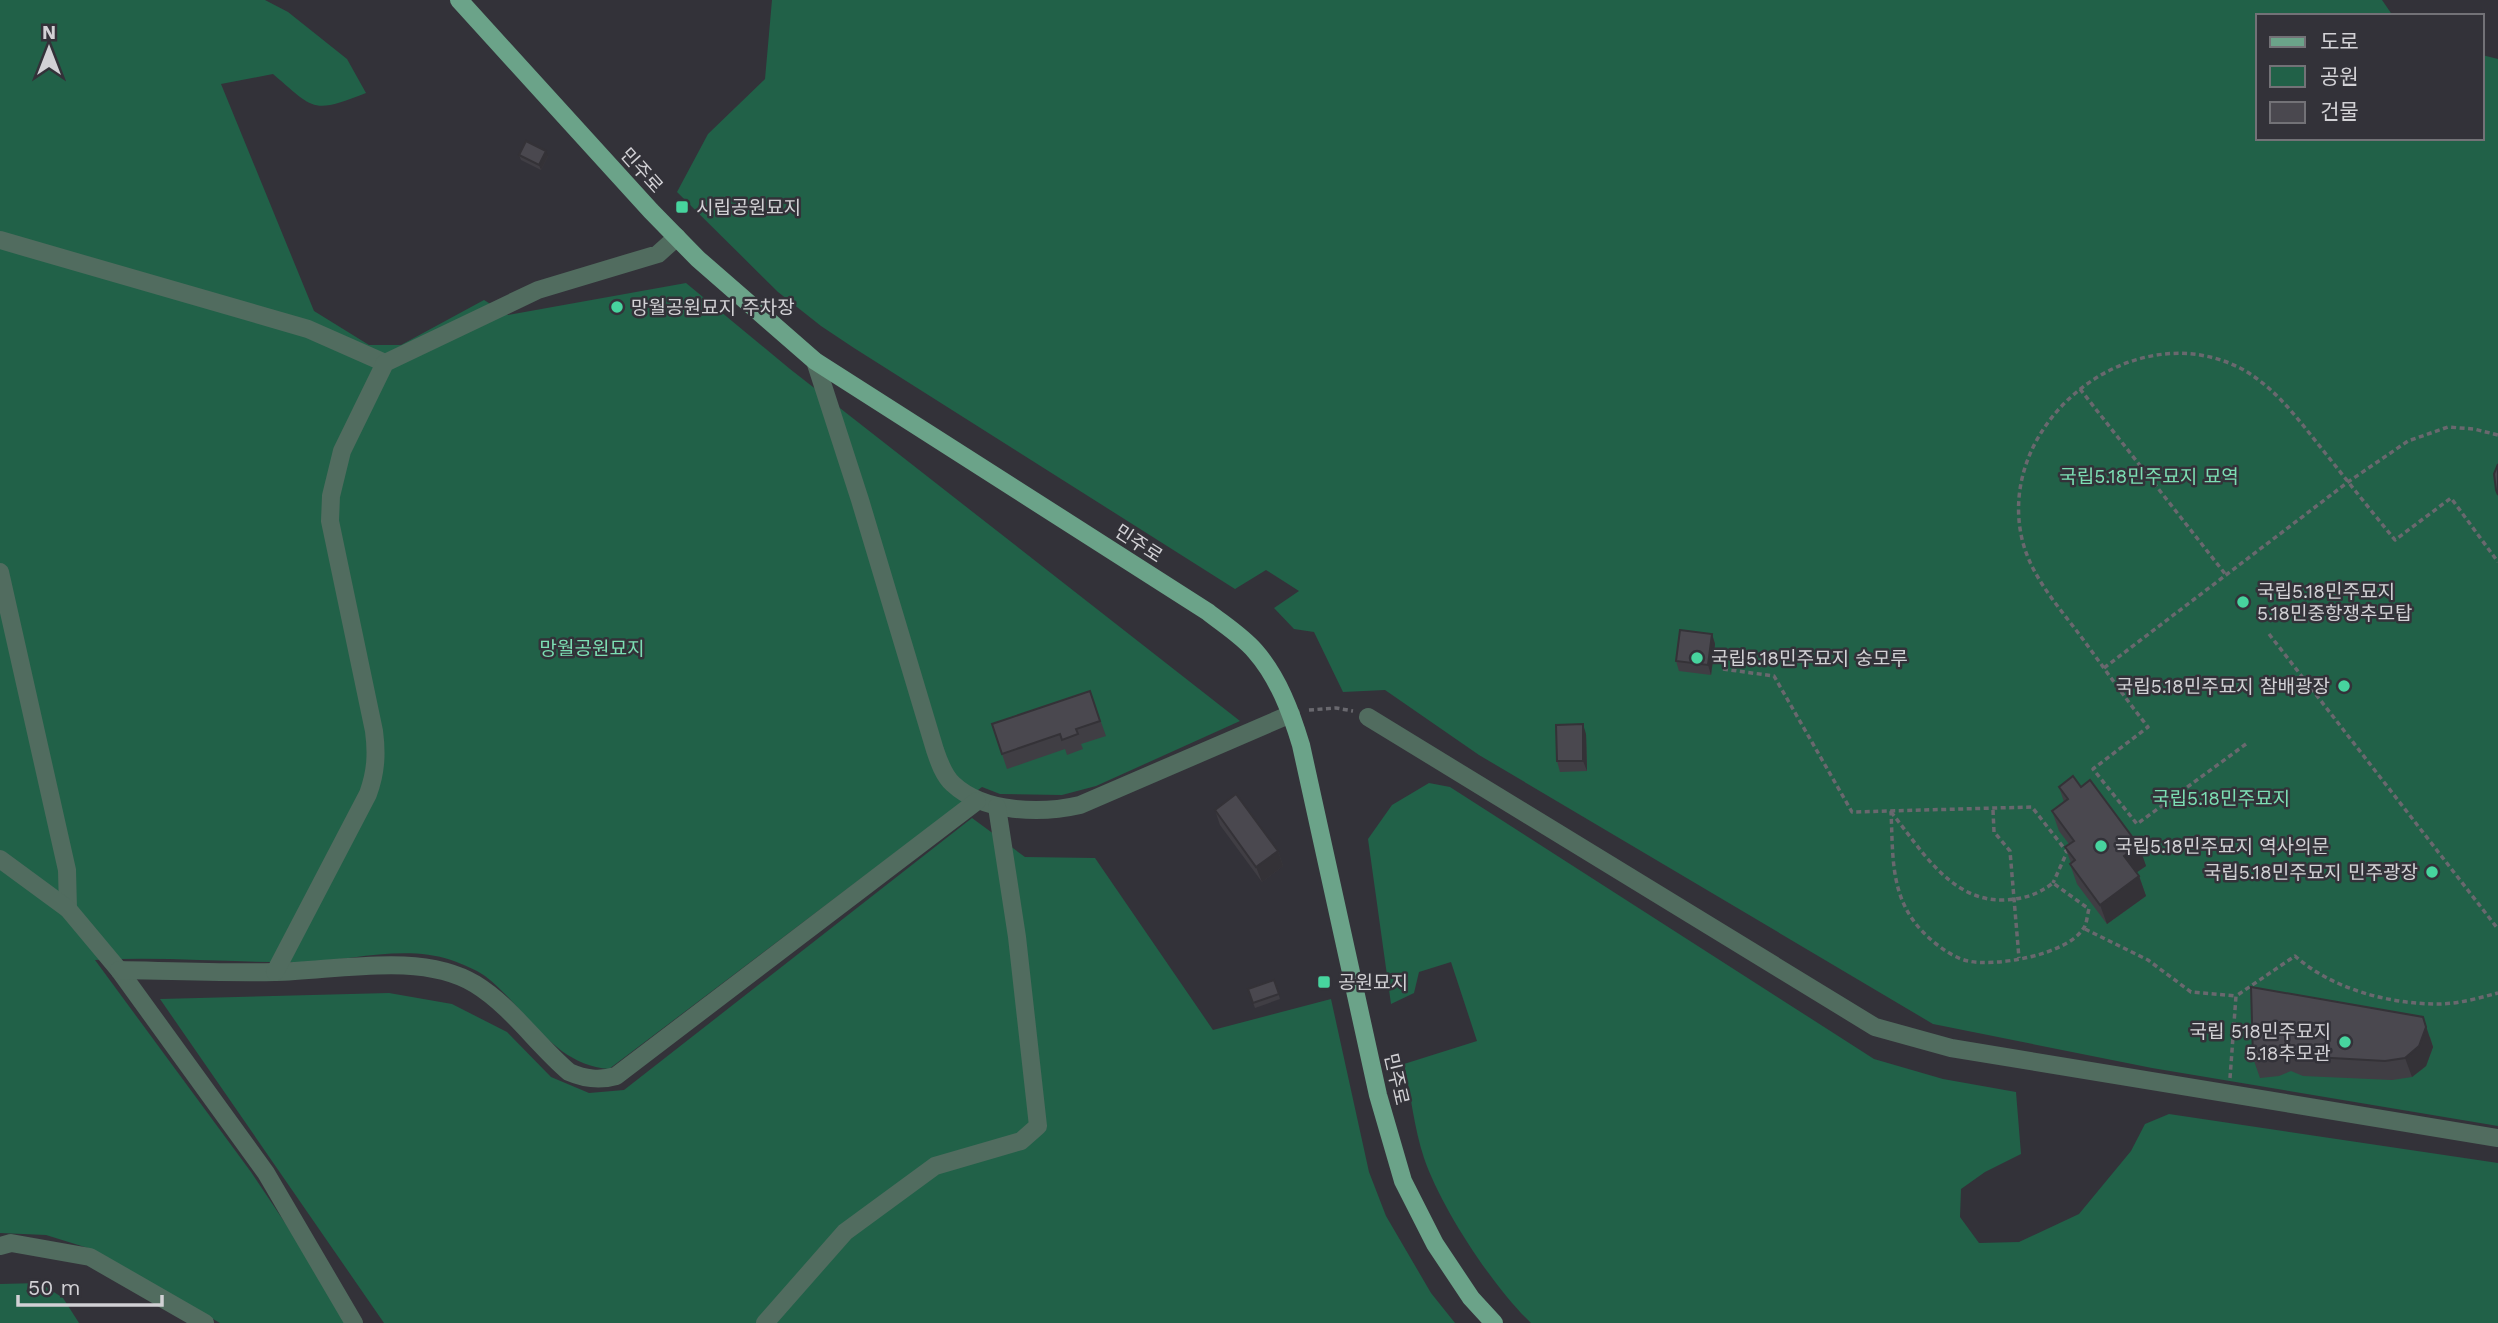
<svg xmlns="http://www.w3.org/2000/svg" width="2498" height="1323" viewBox="0 0 2498 1323" font-family="'Work Sans','Noto Sans KR',sans-serif">
	<style>
		.green { fill: #216148 }
		.lines { fill: none; stroke-linecap: round; stroke-linejoin: round }
		.path { stroke: #69686e; stroke-width: 3.5; stroke-dasharray: 5 3.5; stroke-linecap: butt }
		.minor { stroke: #516c5f; stroke-width: 18 }
		.major { stroke: #6ba389; stroke-width: 18 }
		.wall { fill: #403e44 }
		.shaded-wall { fill: #343237 }
		.building { fill: #4a484f; stroke: #343237; stroke-width: 2 }
		.poi-dot { fill: #47d49e; stroke: #333239; stroke-width: 2.5 }
		.labels { text-anchor: middle; stroke-width: 5; stroke-linejoin: round; paint-order: stroke }
		.street-label { font-size: 19px; fill: #d2d1d5; stroke: #333239 }
		.poi-label { font-size: 19px; fill: #d2d1d5; stroke: #333239; text-anchor: start }
		.park-label { font-size: 19px; fill: #7cdeb3; stroke: #333239 }
	</style>
	<rect width="100%" height="100%" fill="#333239"/>
	<g class="green">
		<path d="M0,0H265L288,12L347,59L366,93C312,114 315,110 273,74L221,84L314,311L369,345H401L484,300L508,315L686,283L790,369L1240,721L1096,786L1062,795L1000,794L982,787L609,1069C552,1065 526,1007 485,976C475,969 462,964 451,960C404,944 350,961 302,962C233,963 164,956 95,960L251,1172L310,1260L347,1323H220L88,1248L46,1235L0,1233Z"/>
		<path d="M772,0H2382L2393,16H2258V138H2482V55L2498,59V1126L2152,1068L1933,1024L1479,755L1385,690L1343,692L1314,632L1294,629L1274,608L1299,591L1266,570L1235,589L854,348L821,326L778,292L677,192L708,134L765,79Z"/>
		<path d="M1429,783L1450,787L1874,1059L1943,1079L2016,1092L2021,1154L1985,1172L1961,1189L1960,1217L1979,1243L2019,1242L2079,1214L2131,1151L2145,1124L2169,1114L2498,1163V1323H1531C1493,1287 1441,1208 1424,1158C1414,1128 1411,1095 1404,1064L1477,1041L1451,962L1419,972L1414,993L1391,1004L1368,839L1392,805Z"/>
		<path d="M972,818L1025,857L1095,858L1213,1030L1331,999L1369,1172L1386,1216L1431,1293L1455,1323H384L160,999L389,993L452,1004L507,1032L551,1077L589,1093L624,1090Z"/>
		<path d="M40,1283L63,1298L79,1323H0V1284Z"/>
	</g>
	<g class="lines">
		<g class="path">
			<path d="M2080,389L2226,575"/>
			<path d="M2269,634L2498,929"/>
			<path d="M2104,668L2348,482L2408,441L2448,427L2474,429L2498,435"/>
			<path d="M1723,669L1774,676L1852,812L2032,807L2067,852L2053,883"/>
			<path d="M1309,710L1336,708L1353,711"/>
			<path d="M2246,744L2137,824L2093,769L2148,727C2125,698 2104,668 2082,638C2059,607 2031,577 2022,539C1995,422 2132,313 2240,368C2276,387 2300,422 2326,454C2349,483 2372,512 2395,540L2451,498L2498,562"/>
			<path d="M1993,810L1994,832L2010,851L2019,958"/>
			<path d="M1891,812C1921,849 1950,901 2003,900C2024,899 2037,895 2053,883L2089,909C2087,915 2087,925 2083,929C2066,955 1996,967 1968,961C1949,957 1924,936 1913,920C1890,888 1893,849 1891,812Z"/>
			<path d="M2085,929L2148,960L2191,992L2236,996"/>
			<path d="M2230,1078L2236,996L2295,956C2332,989 2389,1004 2438,1004C2458,1004 2479,998 2498,993"/>
		</g>
		<g class="minor">
			<path d="M0,240L308,329L385,363"/>
			<path d="M815,361L860,500L935,750C939,762 944,776 953,784C984,813 1041,814 1080,805L1291,714"/>
			<path d="M0,572L67,870L68,909"/>
			<path d="M1368,717L1875,1027L1951,1048L2498,1138"/>
			<path d="M0,859L68,909L119,970L266,1173L354,1323"/>
			<path d="M119,970C171,971 223,973 275,972C335,971 421,951 475,984C511,1006 537,1045 569,1072C585,1079 599,1081 616,1076L977,801"/>
			<path d="M275,972L368,794C376,772 377,754 374,731L330,521L331,496L342,451L385,363L538,290L658,254L677,237"/>
			<path d="M0,1246L11,1243L90,1257L205,1323"/>
			<path d="M765,1323L845,1232L935,1166L1021,1141L1038,1126L1017,937L997,807"/>
		</g>
		<path class="major" d="M459,0L651,211L698,259L815,361L1208,612C1223,624 1242,636 1255,651C1278,677 1291,712 1301,745L1378,1095L1403,1181L1435,1244L1471,1298L1494,1323"/>
	</g>
	<g class="wall">
		<path d="M519,155L548,156L541,170L521,160Z"/>
		<path d="M1712,634L1715,644L1711,675L1679,671L1676,661Z"/>
		<path d="M1090,691L1106,736L1081,744L1083,749L1067,755L1065,749L1007,769L992,724Z"/>
		<path d="M1586,734L1587,771L1560,772L1557,761Z"/>
		<path d="M2059,787H2081L2139,846L2146,866L2136,873L2139,876L2146,896L2107,924L2077,884L2070,864L2071,863L2065,847L2069,844L2059,831L2052,811L2064,802Z"/>
		<path d="M1215,810L1278,851L1283,866L1262,882L1220,825Z"/>
		<path d="M1274,980L1280,999L1255,1008L1248,989Z"/>
		<path d="M2251,987L2430,1037L2433,1047L2426,1066L2412,1077L2392,1080L2303,1076L2291,1071L2279,1076L2260,1078L2253,1058Z"/>
	</g>
	<g class="shaded-wall">
		<path d="M546,151L548,156L541,170L539,165Z"/>
		<path d="M1712,634L1715,644L1711,675L1708,665Z"/>
		<path d="M1583,724L1586,734L1587,771L1583,761Z"/>
		<path d="M2139,846L2146,866L2131,876L2124,856Z"/>
		<path d="M1278,851L1283,866L1262,882L1256,867Z"/>
		<path d="M2139,876L2146,896L2107,924L2100,905Z"/>
		<path d="M2423,1017L2433,1047L2426,1066L2412,1077L2405,1058Z"/>
	</g>
	<g class="building">
		<path d="M526,141L546,151L539,165L519,155Z"/>
		<path d="M2498,464V495L2496,490L2494,474Z"/>
		<path d="M1680,630L1712,634L1708,665L1676,661Z"/>
		<path d="M1090,691L1100,721L1076,729L1078,734L1062,740L1060,734L1002,754L992,724Z"/>
		<path d="M1583,724V761H1557L1556,725Z"/>
		<path d="M2073,776L2081,787L2090,780L2139,846L2124,856L2139,876L2100,905L2070,864L2075,860L2065,847L2074,841L2052,811L2068,799L2059,787Z"/>
		<path d="M1236,794L1278,851L1256,867L1215,810Z"/>
		<path d="M1274,980L1279,994L1253,1003L1248,989Z"/>
		<path d="M2251,987L2423,1017L2426,1027L2419,1046L2405,1058L2385,1061L2296,1056L2284,1051L2272,1056L2253,1058Z"/>
	</g>
	<g class="poi-dot">
		<rect x="675" y="200" width="14" height="14" rx="3.5"/>
		<circle cx="617" cy="307" r="7"/>
		<circle cx="2243" cy="602" r="7"/>
		<circle cx="1697" cy="658" r="7"/>
		<circle cx="2344" cy="686" r="7"/>
		<circle cx="2101" cy="846" r="7"/>
		<circle cx="2432" cy="872" r="7"/>
		<rect x="1317" y="975" width="14" height="14" rx="3.5"/>
		<circle cx="2345" cy="1042" r="7"/>
	</g>
	<g class="labels">
		<g class="street-label">
			<text transform="translate(642 170) rotate(48)" y="7">민주로</text>
			<text transform="translate(1139 543) rotate(33)" y="7">민주로</text>
			<text transform="translate(1397 1079) rotate(77)" y="7">민주로</text>
		</g>
		<g class="poi-label">
			<text x="696" y="214">시립공원묘지</text>
			<text x="631" y="314">망월공원묘지 주차장</text>
			<text x="2257" y="598">국립5.18민주묘지<tspan x="2257" dy="22">5.18민중항쟁추모탑</tspan></text>
			<text x="1711" y="665">국립5.18민주묘지 숭모루</text>
			<text x="2330" y="693" text-anchor="end">국립5.18민주묘지 참배광장</text>
			<text x="2115" y="853">국립5.18민주묘지 역사의문</text>
			<text x="2418" y="879" text-anchor="end">국립5.18민주묘지 민주광장</text>
			<text x="1338" y="989">공원묘지</text>
			<text x="2331" y="1038" text-anchor="end">국립 518민주묘지<tspan x="2331" dy="22">5.18추모관</tspan></text>
		</g>
		<g class="park-label">
			<text x="2149" y="483">국립5.18민주묘지 묘역</text>
			<text x="592" y="655">망월공원묘지</text>
			<text x="2221" y="805">국립5.18민주묘지</text>
		</g>
	</g>
	<rect x="2256" y="14" width="228" height="126" fill="#333239" stroke="#737277" stroke-width="2"/>
	<rect x="2270" y="37" width="35" height="10" fill="#6ba389" stroke="#737277" stroke-width="2"/>
	<text x="2320" y="49" font-size="21" fill="#d2d1d5">도로</text>
	<rect x="2270" y="66" width="35" height="21" fill="#216148" stroke="#737277" stroke-width="2"/>
	<text x="2320" y="84" font-size="21" fill="#d2d1d5">공원</text>
	<rect x="2270" y="102" width="35" height="21" fill="#4a484f" stroke="#737277" stroke-width="2"/>
	<text x="2320" y="119" font-size="21" fill="#d2d1d5">건물</text>
	<g transform="translate(49 49)" stroke="#333239" stroke-width="5" paint-order="stroke">
	<path d="M0-5L12 26L0 18L-12 26Z" fill="#d2d1d5"/>
	<text y="-10" font-size="19" font-weight="bold" text-anchor="middle" fill="#d2d1d5">N</text>
	</g>
	<path d="M18 1295v10h144v-10" fill="none" stroke="#d2d1d5" stroke-width="3.5"/>
	<text x="28" y="1295" font-size="21" fill="#d2d1d5" stroke="#333239" stroke-width="5" paint-order="stroke">50 m</text>
</svg>
